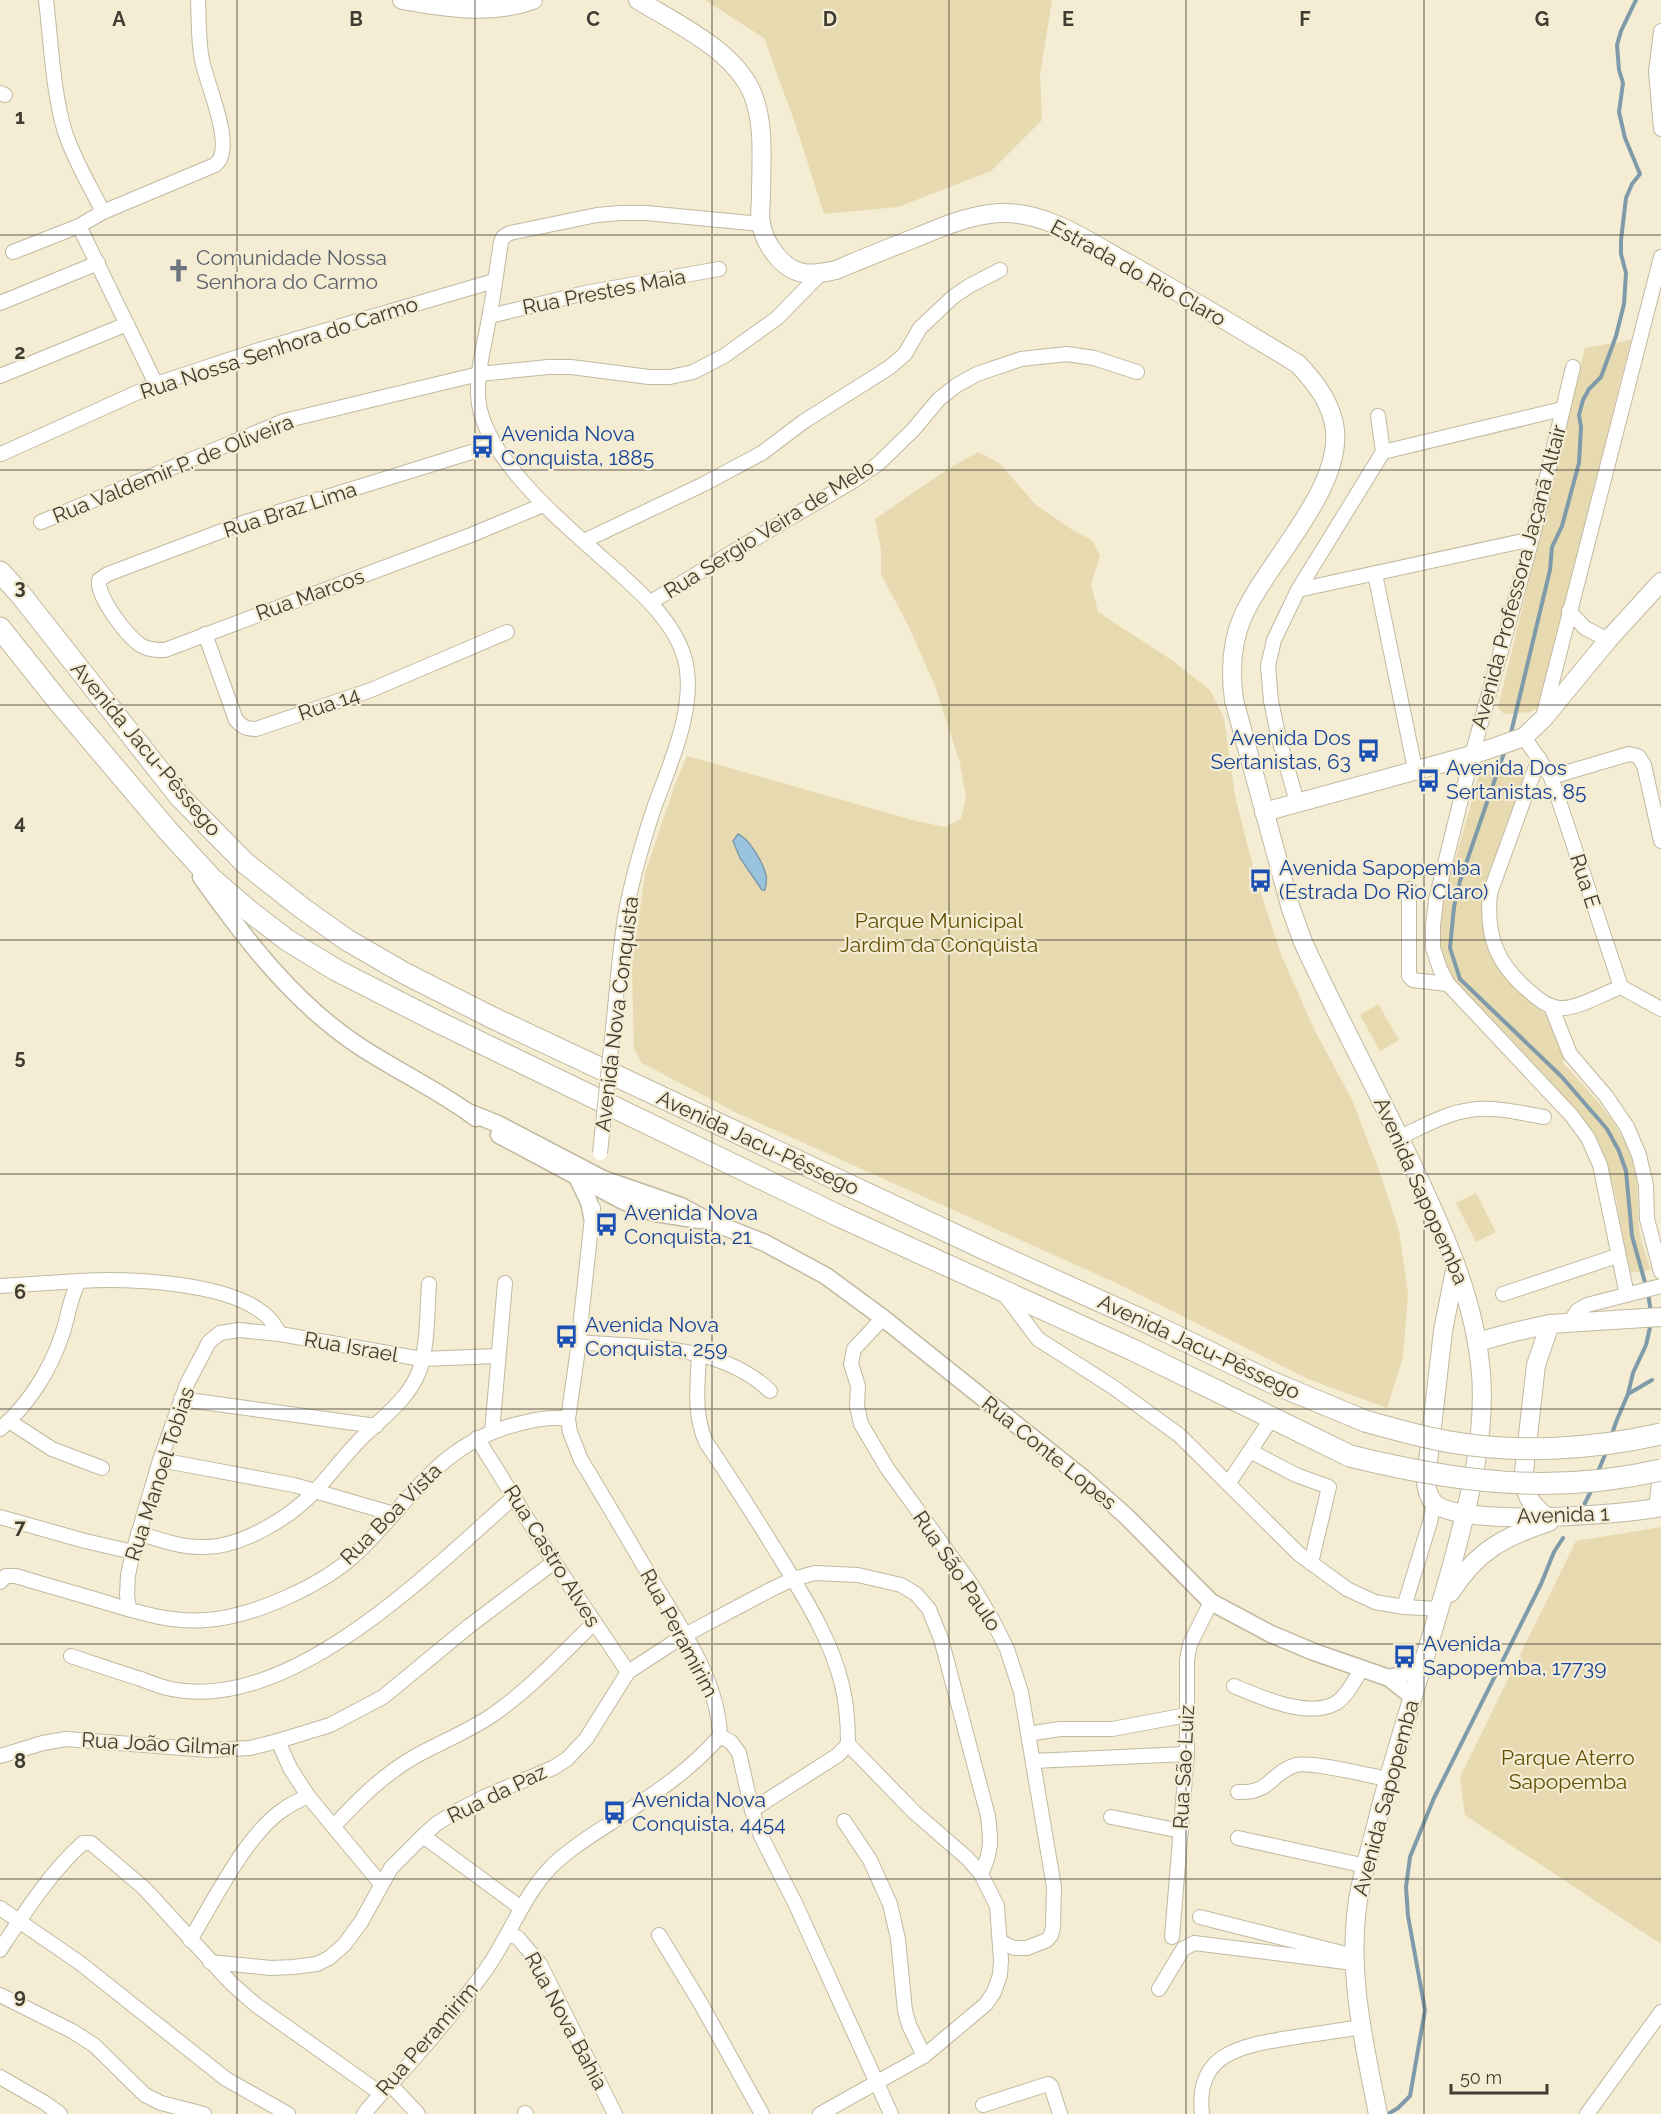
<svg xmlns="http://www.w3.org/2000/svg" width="1661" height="2114" viewBox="0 0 1661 2114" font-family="Raleway,sans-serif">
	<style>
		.green { fill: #e7dab0; fill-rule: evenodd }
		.water { fill: #9ac4dd; stroke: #7f9baa; stroke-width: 1.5 }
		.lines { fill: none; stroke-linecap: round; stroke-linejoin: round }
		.stream { stroke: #7f9baa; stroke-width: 4 }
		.minor-casing { stroke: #c1b9a1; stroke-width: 16 }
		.tertiary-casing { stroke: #c1b9a1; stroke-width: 19 }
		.secondary-casing { stroke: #c1b9a1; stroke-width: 20 }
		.trunk-casing { stroke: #c1b9a1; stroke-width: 23 }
		.minor { stroke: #fff; stroke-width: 14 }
		.tertiary { stroke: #fff; stroke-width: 16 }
		.secondary { stroke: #fff; stroke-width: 18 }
		.trunk { stroke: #fff; stroke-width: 21 }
		.minor-bridge-casing { stroke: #c1b9a1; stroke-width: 16; stroke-linecap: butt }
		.trunk-bridge-casing { stroke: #c1b9a1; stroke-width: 23; stroke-linecap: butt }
		.minor-bridge { stroke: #fff; stroke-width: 14 }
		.trunk-bridge { stroke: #fff; stroke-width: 21 }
		.grid { fill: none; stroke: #3f3c32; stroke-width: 1.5; stroke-opacity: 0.55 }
		.labels { text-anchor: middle; stroke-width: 4.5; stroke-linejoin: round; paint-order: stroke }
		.worship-label { font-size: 21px; fill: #5b616d; stroke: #f4ecd3; text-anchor: start }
		.street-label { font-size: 21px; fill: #3f3c32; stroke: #f4ecd3 }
		.transit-label { font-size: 21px; fill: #164399; stroke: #f4ecd3; text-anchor: start }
		.park-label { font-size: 21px; fill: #624f04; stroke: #f4ecd3 }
		.grid-label { font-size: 20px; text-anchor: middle; font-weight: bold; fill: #3f3c32; stroke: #f4ecd3; stroke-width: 4.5; stroke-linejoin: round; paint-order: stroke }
	</style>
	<rect width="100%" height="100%" fill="#f4ecd3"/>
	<g class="green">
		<path d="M705,0H1052L1040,75L1042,120L991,171L898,207L824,214L795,123L764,38Z"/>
		<path d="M1631,340L1539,707L1530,712L1504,714L1498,708L1585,348Z"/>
		<path d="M978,452L999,463L1036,505L1074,531L1092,540L1100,556L1091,584L1098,612L1173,661L1210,690L1224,718L1235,796L1255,875L1282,957L1314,1029L1352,1100L1379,1170L1399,1231L1408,1293L1403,1357L1387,1408L1308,1379L1114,1282L737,1113L642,1063L634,1049L632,969L645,873L676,782L687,756L916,821L945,827L961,819L966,798L960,763L935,686L908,625L881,574V549L875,519L948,469ZM733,841L752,846L763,865L762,890L740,858Z"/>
		<path d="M1518,769L1528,778L1483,897L1494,958L1516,990L1548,1016L1563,1053V1063C1592,1095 1625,1126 1635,1170C1640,1191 1636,1213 1640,1234C1642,1246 1647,1258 1651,1270L1629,1273C1618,1215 1616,1156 1575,1110L1457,987L1442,957L1438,933L1441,909L1479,776L1484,772Z"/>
		<path d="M1378,1004L1399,1040L1380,1051L1360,1015Z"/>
		<path d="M1476,1193L1496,1232L1476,1242L1456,1203Z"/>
		<path d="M1661,1527V1944L1465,1815L1460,1777L1576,1541Z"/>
	</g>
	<path class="water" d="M738,834C749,838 763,863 766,875C767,879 766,885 765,890H762L740,858L733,841Z"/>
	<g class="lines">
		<g class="stream">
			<path d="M1510,737L1550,570L1552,547L1562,526L1579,463L1581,427L1579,415L1583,400L1589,389L1601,377L1616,336L1624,304L1626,273L1621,254V240L1626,198L1632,184L1640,174L1625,138L1619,112L1623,83L1619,70L1617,45L1621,31L1636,0"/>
			<path d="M1505,750L1460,881L1454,907L1450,948L1460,979L1561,1076L1607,1129L1619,1151L1626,1171L1632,1236L1646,1286"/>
			<path d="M1648,1293L1651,1313"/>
			<path d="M1628,1394L1652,1380"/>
			<path d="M1612,1434L1616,1422L1628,1394L1633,1373L1646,1345L1651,1323"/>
			<path d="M1597,1474L1607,1450"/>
			<path d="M1584,1505L1592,1489"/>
			<path d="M1388,2114L1398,2108L1410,2096L1425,2010L1408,1916L1406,1887L1410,1857L1434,1798L1541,1584L1554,1552L1563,1538"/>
		</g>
		<defs>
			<g id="minor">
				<path d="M46,0C51,41 53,94 65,132C74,160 90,186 103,212"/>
				<path d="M1661,31L1656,72L1661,129"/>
				<path d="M0,93L5,95"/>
				<path d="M13,252L79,226"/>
				<path d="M0,303L98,263"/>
				<path d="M490,316L585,293L719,269"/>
				<path d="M1573,367L1532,539L1472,755L1436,900L1433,926V948L1440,969L1448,984L1572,1116L1588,1138L1600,1165L1627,1295"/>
				<path d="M0,376L127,324"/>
				<path d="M156,384L79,226L103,212L215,165C237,149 206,83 202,60C198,40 199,20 198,0"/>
				<path d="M494,445L243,523L108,574L99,580C96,596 128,638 142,646C149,650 157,650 165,650L471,535L543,505"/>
				<path d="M1383,452L1562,409"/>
				<path d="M1,454L156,384L259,350L494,281"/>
				<path d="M41,522L284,421L479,374L548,367H571L649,377H670L693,372L724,356L777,318L821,273"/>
				<path d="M584,541L704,484L762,453L803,422L890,367L905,354L920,328L953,297L969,286L1000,270"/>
				<path d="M1375,574L1415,769"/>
				<path d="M1298,590L1532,539"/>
				<path d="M651,602L734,551L853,481L878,464L913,430L939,399L957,385L977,374L1021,359L1067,354L1094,358L1137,372"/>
				<path d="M1569,611L1585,628L1608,640"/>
				<path d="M205,634L236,720C242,727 247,729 256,729L371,690L507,632"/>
				<path d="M1543,717L1661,257"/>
				<path d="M1524,737L1551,777L1621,987L1661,1009"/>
				<path d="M1539,758L1490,893C1486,936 1496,963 1529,991C1538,999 1547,1007 1560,1008C1578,1009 1604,993 1621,987"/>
				<path d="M1551,777L1629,754L1638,756L1644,765L1661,841"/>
				<path d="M1297,802L1279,739L1271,701L1268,666L1274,640L1298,590L1383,452L1378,416"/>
				<path d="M1409,889V976L1413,980L1448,984"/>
				<path d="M1551,1006L1570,1054L1606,1096L1627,1127L1639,1155L1646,1185L1647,1219L1661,1272"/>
				<path d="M614,1018C618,981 620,943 627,906C634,872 644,838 655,805C671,762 698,703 684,656C673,621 644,596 618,572C574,532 479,458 478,394C477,369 485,343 489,318C494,293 497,267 501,242L503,237L510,233L597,215L620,213H646L761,224"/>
				<path d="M1400,1137C1422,1127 1446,1113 1470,1110C1494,1106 1520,1113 1544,1117"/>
				<path d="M0,1286L79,1281"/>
				<path d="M1503,1294L1617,1256"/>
				<path d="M1005,1295L1038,1339L1113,1387L1179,1435L1299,1554L1347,1589L1375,1602L1404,1607L1440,1609"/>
				<path d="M883,1318L854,1349L851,1364L858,1386L857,1406L861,1424L887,1468L971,1584L992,1619L1007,1649L1021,1692L1054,1887L1053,1927L1051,1935L1047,1940L1027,1948H1014L1001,1942"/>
				<path d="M1570,1322L1577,1311L1587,1305L1661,1286"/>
				<path d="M579,1342C643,1348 720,1343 770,1391"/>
				<path d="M699,1353C698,1383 693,1414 706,1442C734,1484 761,1526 787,1569C809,1605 832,1643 842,1685C847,1705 848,1724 848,1744"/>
				<path d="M181,1399L376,1426"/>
				<path d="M9,1421L52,1449L102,1468"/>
				<path d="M0,1429C28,1405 50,1371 62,1335C68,1318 70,1297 79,1281C128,1278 219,1282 259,1310C269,1316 274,1324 280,1334"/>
				<path d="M492,1432L505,1283"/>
				<path d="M477,1438L554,1562L628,1672"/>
				<path d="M1250,1451L1296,1475L1329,1487L1311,1563"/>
				<path d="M160,1460L294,1485L394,1514"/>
				<path d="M1228,1484L1272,1418"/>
				<path d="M0,1517L85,1541L133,1552"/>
				<path d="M138,1533C158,1539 179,1547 200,1547C239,1549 290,1518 316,1490C329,1476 341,1460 355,1445C376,1422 405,1404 418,1374C428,1351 427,1310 429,1284"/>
				<path d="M0,1582L6,1576H16C45,1585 75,1593 104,1602C138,1612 170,1623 206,1620C253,1617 324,1585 358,1552C411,1502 434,1449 510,1426C530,1421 547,1416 568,1419"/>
				<path d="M1404,1607L1430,1522L1434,1503"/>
				<path d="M129,1609L127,1595L128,1575L133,1552L160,1460L187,1384L209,1342L220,1333L239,1330L280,1334L422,1359L498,1356"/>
				<path d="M71,1656C95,1664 118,1672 141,1679C151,1683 161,1687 171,1689C291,1714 432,1569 514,1497"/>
				<path d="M1234,1686C1260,1697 1308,1719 1336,1703C1347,1696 1354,1681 1361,1670"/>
				<path d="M1028,1734L1060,1729H1112L1187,1715"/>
				<path d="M720,1736L731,1742L739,1753L752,1810L761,1836L796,1905L891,2114"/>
				<path d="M278,1741L290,1768L308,1796L381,1884"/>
				<path d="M0,1756L43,1743L66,1739L209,1750L250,1748L278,1741L330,1725L383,1697L468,1627L554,1562"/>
				<path d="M1033,1761L1187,1754"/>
				<path d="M1238,1792C1271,1794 1271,1772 1296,1765C1311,1761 1370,1776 1389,1779"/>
				<path d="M752,1810L838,1755L848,1744"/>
				<path d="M1111,1817L1181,1831"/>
				<path d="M844,1821L870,1860L890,1904L898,1939L905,2011L909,2025L924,2056"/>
				<path d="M334,1826C358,1800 383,1775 414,1757C439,1743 467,1732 491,1716C529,1690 561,1655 594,1623"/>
				<path d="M423,1836L521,1908"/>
				<path d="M1238,1838L1366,1866"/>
				<path d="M0,1908L80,1963L226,2079L288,2114"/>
				<path d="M1200,1917L1354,1956"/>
				<path d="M509,1934L518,1938L540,1964L615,2114"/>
				<path d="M659,1935L701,2004L762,2114"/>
				<path d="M1172,1937L1187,1754V1660L1190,1644L1211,1602"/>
				<path d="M190,1940C214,1901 246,1834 284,1809C291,1804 300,1800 308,1796"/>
				<path d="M0,1950C23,1915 51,1871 83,1843H91L144,1888L231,1983L256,2005L380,2093"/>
				<path d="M210,1962L271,1968L293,1967L317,1964L329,1958L344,1945L361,1922L391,1868L423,1836L436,1824L457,1811L484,1797L553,1768L567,1759L586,1739L628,1672L685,1635L770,1590L793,1579L815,1573L858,1575L901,1585L916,1594L929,1609L941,1639L988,1816C991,1840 992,1851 981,1874"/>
				<path d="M1159,1989L1183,1949L1194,1943L1353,1963"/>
				<path d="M0,1995L72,2031L94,2045L145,2095L161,2103L204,2114"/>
				<path d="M0,2077L45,2103L60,2114"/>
				<path d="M390,2084L418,2114"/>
				<path d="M983,2105L1048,2084L1051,2086L1060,2114"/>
				<path d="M525,2113L526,2114"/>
				<path d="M364,2114C378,2095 395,2081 410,2063C436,2034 461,2003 485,1971C509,1938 522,1897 551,1867C568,1850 589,1837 609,1824C649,1797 688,1773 720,1736C718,1679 680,1627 651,1578C628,1539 605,1499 581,1460L570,1432L568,1419L577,1356L593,1208"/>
				<path d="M820,2114L924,2056L986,2004L994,1992L1000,1975L1001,1960L997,1906L981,1874L967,1858L914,1812L848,1744"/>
				<path d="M1202,2114C1195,2053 1241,2046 1289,2038C1313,2034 1338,2031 1362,2027"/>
				<path d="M1587,2114L1661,2012"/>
			</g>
			<g id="tertiary">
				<path d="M201,877C246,940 294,1003 359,1046C397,1071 440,1091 476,1118"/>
				<path d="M468,1112L498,1124L603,1179L681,1206L707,1220L765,1243L826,1276L883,1318L1083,1478L1127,1517L1211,1602L1271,1634L1314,1652L1389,1678L1413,1697"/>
				<path d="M499,1135L623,1201L655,1213L700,1220"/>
				<path d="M577,1177L589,1202L592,1217"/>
				<path d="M1389,1678L1421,1670"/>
			</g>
			<g id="secondary">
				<path d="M402,0C446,8 490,15 533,0"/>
				<path d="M638,0C677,24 736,51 753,95C765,126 761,163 761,196C761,205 759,215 761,223C764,243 782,270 804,273C814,275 825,272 836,270C864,258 892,247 920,236C946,225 971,215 999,213C1047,211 1089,242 1129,264C1186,296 1242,330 1298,364C1316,383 1332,404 1335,430C1341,491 1267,562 1243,616C1231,643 1230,671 1234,700L1291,909L1303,942C1339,1021 1381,1096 1417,1175C1447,1239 1475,1302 1481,1373C1486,1437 1469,1501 1453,1561C1430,1645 1402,1727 1380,1810C1373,1840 1363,1870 1358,1900C1347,1973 1364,2043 1378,2114"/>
				<path d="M1264,812L1472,755L1524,737L1543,719L1608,640L1661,582"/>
				<path d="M1456,1265L1443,1331L1426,1479C1426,1489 1428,1497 1435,1504C1464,1527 1623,1515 1661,1507"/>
				<path d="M1477,1342L1514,1332L1550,1324L1661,1317"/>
				<path d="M1658,1507L1661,1484"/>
				<path d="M1547,1517C1532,1506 1527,1498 1523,1480L1536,1365L1550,1324"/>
				<path d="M1450,1593C1477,1551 1503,1537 1549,1522"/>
			</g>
			<g id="trunk">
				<path d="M0,572L21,595L180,797L245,863L302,908L347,940L404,973L493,1018L987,1250L1153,1325L1271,1382L1365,1421"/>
				<path d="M0,628L58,701L169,832L212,879L248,910L287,940L336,970L440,1023L839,1216L1133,1350L1350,1456"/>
			</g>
		</defs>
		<use href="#minor" class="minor-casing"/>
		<use href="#tertiary" class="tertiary-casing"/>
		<use href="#secondary" class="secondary-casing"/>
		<use href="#trunk" class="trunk-casing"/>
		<use href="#minor" class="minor"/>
		<use href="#tertiary" class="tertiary"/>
		<use href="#secondary" class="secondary"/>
		<use href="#trunk" class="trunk"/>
		<defs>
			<path id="minor-bridge" d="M600,1153L614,1018"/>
			<g id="trunk-bridge">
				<path d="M1365,1421C1393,1429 1421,1437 1450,1442C1519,1454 1594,1449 1661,1434"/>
				<path d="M1350,1456C1455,1482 1554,1495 1661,1470"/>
			</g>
		</defs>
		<use href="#minor-bridge" class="minor-bridge-casing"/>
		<use href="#trunk-bridge" class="trunk-bridge-casing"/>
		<use href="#minor-bridge" class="minor-bridge"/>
		<use href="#trunk-bridge" class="trunk-bridge"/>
	</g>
	<path class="grid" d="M237,0V2114M475,0V2114M712,0V2114M949,0V2114M1186,0V2114M1424,0V2114M0,235H1661M0,470H1661M0,705H1661M0,940H1661M0,1174H1661M0,1409H1661M0,1644H1661M0,1879H1661"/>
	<defs>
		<symbol id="church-bare" viewBox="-9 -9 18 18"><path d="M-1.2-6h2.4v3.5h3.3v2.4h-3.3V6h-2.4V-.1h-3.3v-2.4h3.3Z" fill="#6b7280" stroke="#f4ecd3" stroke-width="2.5" paint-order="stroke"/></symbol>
		<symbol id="bus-bare" viewBox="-9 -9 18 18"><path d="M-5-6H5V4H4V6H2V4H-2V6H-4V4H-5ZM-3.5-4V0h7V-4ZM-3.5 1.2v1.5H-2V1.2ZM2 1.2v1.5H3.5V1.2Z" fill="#1a4fb4" stroke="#f4ecd3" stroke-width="2.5" paint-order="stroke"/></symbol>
	</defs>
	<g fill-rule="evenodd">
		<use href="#church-bare" x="162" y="254" width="33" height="33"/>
		<use href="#bus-bare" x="466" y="430" width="33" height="33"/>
		<use href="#bus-bare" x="1352" y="734" width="33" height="33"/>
		<use href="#bus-bare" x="1412" y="764" width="33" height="33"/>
		<use href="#bus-bare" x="1244" y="864" width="33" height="33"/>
		<use href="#bus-bare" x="590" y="1208" width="33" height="33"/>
		<use href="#bus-bare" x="550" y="1320" width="33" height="33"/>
		<use href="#bus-bare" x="1388" y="1640" width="33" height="33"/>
		<use href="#bus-bare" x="598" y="1796" width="33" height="33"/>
	</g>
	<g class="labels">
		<g class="worship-label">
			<text x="196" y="265">Comunidade Nossa<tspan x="196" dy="24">Senhora do Carmo</tspan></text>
		</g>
		<g class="street-label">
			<text transform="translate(1138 273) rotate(29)" y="7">Estrada do Rio Claro</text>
			<text transform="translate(604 292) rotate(-11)" y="7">Rua Prestes Maia</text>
			<text transform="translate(279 348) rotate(-18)" y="7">Rua Nossa Senhora do Carmo</text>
			<text transform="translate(173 469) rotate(-22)" y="7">Rua Valdemir P. de Oliveira</text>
			<text transform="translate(290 510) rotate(-18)" y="7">Rua Braz Lima</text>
			<text transform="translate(769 529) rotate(-32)" y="7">Rua Sergio Veira de Melo</text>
			<text transform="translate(1519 577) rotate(-75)" y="7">Avenida Professora Jaçanã Altair</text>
			<text transform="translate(310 595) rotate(-20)" y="7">Rua Marcos</text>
			<text transform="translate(329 704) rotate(-19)" y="7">Rua 14</text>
			<text transform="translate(146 749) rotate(50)" y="7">Avenida Jacu-Pêssego</text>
			<text transform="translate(1585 881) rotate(72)" y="7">Rua E</text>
			<text transform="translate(617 1014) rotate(-83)" y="7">Avenida Nova Conquista</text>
			<text transform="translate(758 1143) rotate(25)" y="7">Avenida Jacu-Pêssego</text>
			<text transform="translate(1421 1191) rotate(66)" y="7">Avenida Sapopemba</text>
			<text transform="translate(351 1347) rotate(10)" y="7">Rua Israel</text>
			<text transform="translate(1199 1347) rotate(25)" y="7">Avenida Jacu-Pêssego</text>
			<text transform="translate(1049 1453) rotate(39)" y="7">Rua Conte Lopes</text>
			<text transform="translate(160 1474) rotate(-72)" y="7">Rua Manoel Tobias</text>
			<text transform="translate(391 1514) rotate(-45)" y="7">Rua Boa Vista</text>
			<text transform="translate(1563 1515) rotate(-2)" y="7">Avenida 1</text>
			<text transform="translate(552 1556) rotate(58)" y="7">Rua Castro Alves</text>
			<text transform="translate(957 1571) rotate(56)" y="7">Rua São Paulo</text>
			<text transform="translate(679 1633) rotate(62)" y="7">Rua Peramirim</text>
			<text transform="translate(160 1744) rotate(3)" y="7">Rua João Gilmar</text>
			<text transform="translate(1184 1767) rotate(-87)" y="7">Rua São Luiz</text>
			<text transform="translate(497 1794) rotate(-26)" y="7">Rua da Paz</text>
			<text transform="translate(1386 1798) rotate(-75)" y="7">Avenida Sapopemba</text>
			<text transform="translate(566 2021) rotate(62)" y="7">Rua Nova Bahia</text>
			<text transform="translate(427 2039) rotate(-49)" y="7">Rua Peramirim</text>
		</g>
		<g class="transit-label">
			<text x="501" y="441">Avenida Nova<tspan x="501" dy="24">Conquista, 1885</tspan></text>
			<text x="1351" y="745" text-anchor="end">Avenida Dos<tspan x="1351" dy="24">Sertanistas, 63</tspan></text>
			<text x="1446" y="775">Avenida Dos<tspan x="1446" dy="24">Sertanistas, 85</tspan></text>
			<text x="1279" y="875">Avenida Sapopemba<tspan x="1279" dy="24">(Estrada Do Rio Claro)</tspan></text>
			<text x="624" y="1220">Avenida Nova<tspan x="624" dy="24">Conquista, 21</tspan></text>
			<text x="585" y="1332">Avenida Nova<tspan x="585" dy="24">Conquista, 259</tspan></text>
			<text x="1423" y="1651">Avenida<tspan x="1423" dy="24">Sapopemba, 17739</tspan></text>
			<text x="632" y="1807">Avenida Nova<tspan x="632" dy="24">Conquista, 4454</tspan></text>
		</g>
		<g class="park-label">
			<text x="939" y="928">Parque Municipal<tspan x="939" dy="24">Jardim da Conquista</tspan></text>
			<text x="1568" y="1765">Parque Aterro<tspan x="1568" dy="24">Sapopemba</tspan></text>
		</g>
	</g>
	<g class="grid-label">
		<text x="119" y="26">A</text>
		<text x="356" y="26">B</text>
		<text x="593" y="26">C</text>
		<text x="830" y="26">D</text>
		<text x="1068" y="26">E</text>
		<text x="1305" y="26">F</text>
		<text x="1542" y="26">G</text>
		<text x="20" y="124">1</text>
		<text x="20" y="359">2</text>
		<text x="20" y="594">3</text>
		<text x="20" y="829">4</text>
		<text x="20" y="1064">5</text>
		<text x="20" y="1299">6</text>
		<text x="20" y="1534">7</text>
		<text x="20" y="1768">8</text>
		<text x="20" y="2003">9</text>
	</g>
	<path d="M1451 2084v9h96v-9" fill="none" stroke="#3f3c32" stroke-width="3"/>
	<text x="1460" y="2084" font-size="18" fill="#3f3c32" stroke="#f4ecd3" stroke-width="4.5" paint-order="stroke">50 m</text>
</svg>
